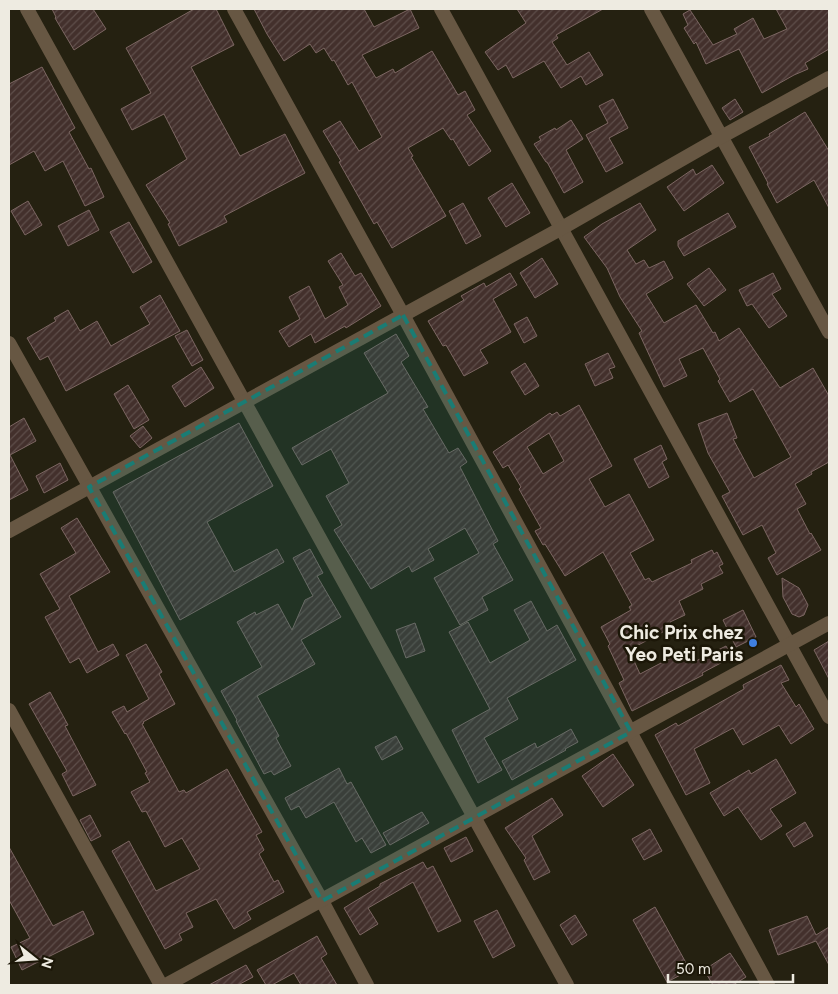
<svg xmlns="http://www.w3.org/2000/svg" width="838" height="994" viewBox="0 0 838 994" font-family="Figtree,sans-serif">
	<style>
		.building { fill: url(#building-hatch); stroke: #7c6662; fill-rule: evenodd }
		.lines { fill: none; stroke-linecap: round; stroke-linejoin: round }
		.minor { stroke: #675743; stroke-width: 14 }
		.marked { fill: #1a7c74; fill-opacity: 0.2; stroke: #1a7c74; stroke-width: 4; stroke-dasharray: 10 6; stroke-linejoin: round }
		.shop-dot { fill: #3f7fe0; stroke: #1c1708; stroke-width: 2 }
		.labels { text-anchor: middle; stroke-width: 5; stroke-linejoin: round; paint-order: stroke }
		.poi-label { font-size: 19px; font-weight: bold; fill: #eeebe1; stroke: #1c1708; text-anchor: end }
	</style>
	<defs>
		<pattern id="building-hatch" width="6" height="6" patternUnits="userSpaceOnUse" patternTransform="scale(1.25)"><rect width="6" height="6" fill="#43302c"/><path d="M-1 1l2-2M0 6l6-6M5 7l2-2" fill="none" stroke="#5e4e4a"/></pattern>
	</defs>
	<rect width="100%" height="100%" fill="#252111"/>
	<g class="building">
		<path d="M52,9H93L106,29L74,50L55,18L56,17Z"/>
		<path d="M194,9H216L234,45L191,67L240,156L285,134L305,173L224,216L227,222L179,246L168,224L170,223L146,185L187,159L164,114L132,130L121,109L151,93L126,48Z"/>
		<path d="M254,9H364L374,27L410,9L419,28L362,55L376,78L393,69L395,73L432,51L458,95L465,91L475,110L467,115L491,151L469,166L453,139L451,140L443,128L408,148L413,156L411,157L446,216L392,248L377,222L374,224L339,162L341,161L323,131L340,121L359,151L382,137L352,82L348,85L334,60L332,61L324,48L316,53L310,44L284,61L267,34Z"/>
		<path d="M517,9H603L556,35L558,38L552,42L567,65L589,52L603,75L586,85L581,76L561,88L544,61L513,78L506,65L498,70L485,52L526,23Z"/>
		<path d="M776,9H829V49L805,63L808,69L794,75L762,93L739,49L706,64L696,42L694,44L684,28L688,25L683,14L690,10L713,45L737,34L734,29L753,18L764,39L787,29Z"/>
		<path d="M42,67L75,128L69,132L89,169L91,168L104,197L85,206L63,161L45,171L34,151L9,165V84Z"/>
		<path d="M613,99L628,128L609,138L623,163L606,172L586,135L608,123L599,106Z"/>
		<path d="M735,99L743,112L730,120L722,108Z"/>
		<path d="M805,112L829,151V208L814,180L777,203L767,184L768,183L749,147L770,136L769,134Z"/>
		<path d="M571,120L583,139L566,150L583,182L564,193L547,162H546L534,144L541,140L539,137L555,128L556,130Z"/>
		<path d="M712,165L724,183L684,211L667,187L693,169L696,175Z"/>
		<path d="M512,183L530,213L506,227L488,198Z"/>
		<path d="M28,201L42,225L25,235L11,211Z"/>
		<path d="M463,203L481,236L466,244L449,211Z"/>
		<path d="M640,203L656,230L627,250L636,264L644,260L649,268L664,261L673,278L646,294L664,323L696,305L713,333L715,332L719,341L739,328L780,388L813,368L829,396V462L811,472L812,474L795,484L806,504L797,509L810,534L811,533L821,550L777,575L768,558L776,553L762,525L743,535L722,496L730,492L708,453L698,424L727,413L737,438L733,439L754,478L791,457L753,389L730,402L718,381L720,379L703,348L679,359L687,376L664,387L639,333L642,331L620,297L607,268L584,237L602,224Z"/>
		<path d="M89,210L99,230L68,246L58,226Z"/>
		<path d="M728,213L736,227L684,256L678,246V241Z"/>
		<path d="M129,222L152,262L133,273L110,232Z"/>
		<path d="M341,253L355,276L361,273L381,306L346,328L345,326L315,343L311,334L289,347L279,331L300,319L289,297L309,286L325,319L348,305L339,287L343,285L328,261Z"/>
		<path d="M542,258L558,284L535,298L520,273Z"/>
		<path d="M709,268L726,290L704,306L687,284Z"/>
		<path d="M510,273L517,285L493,299L511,332L480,350L488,363L464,376L446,345L443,346L428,321L464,300L461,296L484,283L486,287Z"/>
		<path d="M773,273L781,289L772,294L787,316L769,328L752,304L747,306L739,290Z"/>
		<path d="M160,295L180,331L66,391L48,356L40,360L27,338L56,321L54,318L68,310L80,331L97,321L111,346L150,324L140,307Z"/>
		<path d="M527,317L537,336L524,343L514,324Z"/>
		<path d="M187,330L203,360L192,366L175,336Z"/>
		<path d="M396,334L409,356L401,362L428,407L423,409L449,453L458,448L467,462L460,467L498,541L493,544L513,580L482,597L488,610L460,625L434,578L479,553L465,528L428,549L434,560L412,572L409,566L371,589L334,530L342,525L326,496L349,483L331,449L302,465L292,448L388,393L364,353Z"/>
		<path d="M608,353L615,367L609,369L613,378L595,386L585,364Z"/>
		<path d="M525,363L539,386L525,395L511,372Z"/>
		<path d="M201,367L214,388L185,407L172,386Z"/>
		<path d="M128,385L149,420L134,429L114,394Z"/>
		<path d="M579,405L612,466L589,479L605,507L629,494L654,540L630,553L645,580L649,578L652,582L692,563L691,560L712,550L714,554L717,552L723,564L719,566L723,573L701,584L703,589L679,601L685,615L670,622L672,627L629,650L640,674L684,651L687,656L692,653L696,661L726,646L732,657L702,673L703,675L632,711L619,683L624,680L608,646L610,644L601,627L631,610L629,607L632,605L603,552L565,576L545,544L543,545L535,531L541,528L519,489L521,487L508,465L503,468L493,452L550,413L552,415L557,412L560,416ZM549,433L564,461L543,474L527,447Z"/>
		<path d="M24,418L36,441L10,455L28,490L9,500V427Z"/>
		<path d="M239,423L273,486L207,522L234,572L277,549L284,562L180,620L113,492Z"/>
		<path d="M143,426L152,438L140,448L130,436Z"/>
		<path d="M661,445L667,459L662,462L669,477L649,488L634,459Z"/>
		<path d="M60,463L68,480L44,493L36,476Z"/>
		<path d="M77,518L110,572L69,596L98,652L113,644L119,655L87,673L79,658L70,663L45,617L60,609L40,574L76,553L61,528Z"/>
		<path d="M310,549L323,573L317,576L341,617L301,640L315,664L257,696L279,736L276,738L291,766L274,775L271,771L264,774L236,721L237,720L221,691L262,667L237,622L255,612L256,615L278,604L292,630L305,600L313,596L293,558Z"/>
		<path d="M782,578L799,588L808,605L804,615L799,617L792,614L783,597Z"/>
		<path d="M531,601L547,631L557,625L576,660L507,698L518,719L484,738L502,770L478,783L452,730L490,709L449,632L468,622L490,663L530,640L514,610Z"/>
		<path d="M743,610L756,637L736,647L723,620Z"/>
		<path d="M415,623L425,651L406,658L396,630Z"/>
		<path d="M829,641V679L814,650Z"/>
		<path d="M146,644L162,672L159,674L175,704L143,722L144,723L142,724L179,792L184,790L186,793L227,769L262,832L256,835L264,850L259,854L274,882L278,880L284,892L247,912L251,919L234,929L216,899L186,913L193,927L179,934L182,940L165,949L112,851L129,841L156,891L200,869L182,838L165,847L146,811L142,812L131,792L150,782L145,773L147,772L126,733L125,734L112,712L124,706L127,712L149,699L126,655Z"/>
		<path d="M781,665L789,680L781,683L796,707L799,704L814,729L791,744L779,725L743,745L733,728L694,749L710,783L686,795L655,735L676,723L678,726L712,707L744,689L743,685Z"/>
		<path d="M50,692L68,725L65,726L96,785L73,796L62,774L67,771L29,704Z"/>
		<path d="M571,729L578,742L565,749L566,750L512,780L502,761L535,743L537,748Z"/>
		<path d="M396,736L403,749L382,760L375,747Z"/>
		<path d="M613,754L634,785L603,807L582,776Z"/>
		<path d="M776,759L796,793L770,809L782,826L761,840L738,807L724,816L710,793L749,770L751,774Z"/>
		<path d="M339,768L347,784L351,782L386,845L371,853L362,838L356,842L334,802L306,818L299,806L291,810L285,798Z"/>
		<path d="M552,798L563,815L532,836L550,872L534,880L524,860L526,858L505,828Z"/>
		<path d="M422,812L429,823L390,845L383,833Z"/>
		<path d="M90,815L101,836L91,841L80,820Z"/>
		<path d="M805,822L813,836L794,847L786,834Z"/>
		<path d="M650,829L662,851L644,860L632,839Z"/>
		<path d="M466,837L473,851L451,862L444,848Z"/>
		<path d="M9,847L53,926L83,911L94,934L22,970L11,947L30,938L9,900Z"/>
		<path d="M423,862L427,869L433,866L461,921L438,932L413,882L368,908L378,924L360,935L344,908L380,886V884Z"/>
		<path d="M655,907L690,970L667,982L633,920Z"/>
		<path d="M497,910L515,946L493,958L474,921Z"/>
		<path d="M575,915L587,935L572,945L560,925Z"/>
		<path d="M807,916L816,935L829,927V965L816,941L778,955L769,930Z"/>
		<path d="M317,936L327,954L321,958L337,985H301L294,973L272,985H266L257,970Z"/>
		<path d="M730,953L746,977L733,985H713L704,970Z"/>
		<path d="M246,965L253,977L238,985H209Z"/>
	</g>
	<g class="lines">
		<g class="minor">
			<path d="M27,9L567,985"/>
			<path d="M234,9L403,315L768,985"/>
			<path d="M441,9L829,717"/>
			<path d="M651,9L829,332"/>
			<path d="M9,343L322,901L367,985"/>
			<path d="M9,531L562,228L721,137L829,78"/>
			<path d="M9,710L161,985"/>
			<path d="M166,985L829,623"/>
		</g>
	</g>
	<path class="marked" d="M403,315L631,732L322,901L89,487Z"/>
	<circle class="shop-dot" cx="753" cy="643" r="5"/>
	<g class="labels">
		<g class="poi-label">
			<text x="743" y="639">Chic Prix chez<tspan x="743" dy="22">Yeo Peti Paris</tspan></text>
		</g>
	</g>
	<rect width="838" height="994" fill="none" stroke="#eeebe1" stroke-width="20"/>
	<g transform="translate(35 959) rotate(107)" stroke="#1c1708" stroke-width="4" paint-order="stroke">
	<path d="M0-4L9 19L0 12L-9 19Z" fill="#eeebe1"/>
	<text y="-8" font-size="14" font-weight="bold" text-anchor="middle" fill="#eeebe1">N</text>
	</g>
	<path d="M668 974v8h125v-8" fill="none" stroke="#eeebe1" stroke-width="2.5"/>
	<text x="676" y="974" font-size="15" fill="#eeebe1" stroke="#1c1708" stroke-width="4" paint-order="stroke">50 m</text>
</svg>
